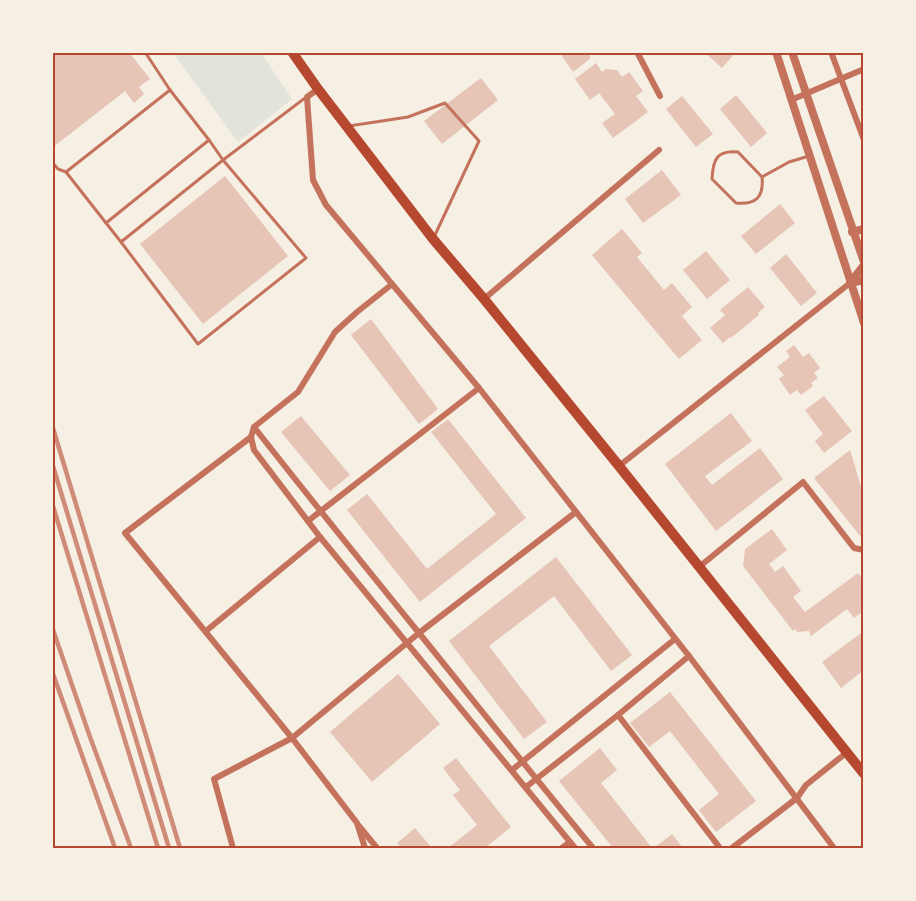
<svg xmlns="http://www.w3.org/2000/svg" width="916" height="901" viewBox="0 0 916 901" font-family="Mulish,sans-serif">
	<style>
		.green { fill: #e2e4dc }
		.building { fill: #e6c5b7 }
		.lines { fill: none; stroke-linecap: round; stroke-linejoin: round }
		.service { stroke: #c5725c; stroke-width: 3 }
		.minor { stroke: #c5725c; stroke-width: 6 }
		.tertiary { stroke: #c5725c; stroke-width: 8 }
		.primary { stroke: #b5482f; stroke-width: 10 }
		.rail { stroke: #cf8b77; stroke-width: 4.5 }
		.neatline { fill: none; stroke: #b5482f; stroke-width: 2 }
	</style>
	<rect width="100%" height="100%" fill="#f6efe4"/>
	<path class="green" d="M173,53H261L292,99L238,142Z"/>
	<g class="building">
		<path d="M52,52H129L150,79L139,87L144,94L134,103L125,91L52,148Z"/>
		<path d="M559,52H587L591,58L573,72Z"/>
		<path d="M704,52H736L722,68Z"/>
		<path d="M596,63L602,72L606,69L617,70L622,77L629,72L643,91L636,96L648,112L613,138L602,123L615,114L599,93L590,100L575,79Z"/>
		<path d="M481,78L498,100L442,144L424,121Z"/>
		<path d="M736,95L767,133L751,147L720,109Z"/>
		<path d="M682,96L713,134L696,147L666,109Z"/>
		<path d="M662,170L681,195L643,223L625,199Z"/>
		<path d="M225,176L288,256L203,324L140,244Z"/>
		<path d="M780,204L795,223L756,254L741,236Z"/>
		<path d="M622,229L642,253L637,257L664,290L672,283L692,307L682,316L702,340L679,359L592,255Z"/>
		<path d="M706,251L730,280L707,299L683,270Z"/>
		<path d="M786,254L817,293L801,306L770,268Z"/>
		<path d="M748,287L765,307L758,313L759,315L731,338L730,337L723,343L710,328L725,315L720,310Z"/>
		<path d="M371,319L438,409L419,424L351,335Z"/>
		<path d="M794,345L803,357L809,353L820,368L814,373L818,378L811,383L813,386L801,395L797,390L790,395L779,379L784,375L777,367L790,357L786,351Z"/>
		<path d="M824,396L852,431L824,453L815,441L823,434L805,410Z"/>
		<path d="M731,413L752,441L705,476L712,485L760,448L783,479L716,531L665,464Z"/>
		<path d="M301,416L350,475L330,491L281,432Z"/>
		<path d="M448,419L526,518L420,602L347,510L367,494L427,569L496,514L431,432Z"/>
		<path d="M850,450L864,496V541L814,478Z"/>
		<path d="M772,529L787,550L769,564L775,572L783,566L801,591L793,597L805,612L858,573L864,581V611L854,618L847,609L811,636L809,631L797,632L795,629L793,631L743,566L745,549Z"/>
		<path d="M556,557L632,655L611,671L554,596L489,646L547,722L524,739L449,641Z"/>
		<path d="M864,631V670L841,688L822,662Z"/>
		<path d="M398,674L440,724L372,782L330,732Z"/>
		<path d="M670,692L756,801L716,832L699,810L719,794L670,731L649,747L630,723Z"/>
		<path d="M600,748L617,770L601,783L652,848H613L559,781Z"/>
		<path d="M456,758L511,827L485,848H448L477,825L453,795L460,790L443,768Z"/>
		<path d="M415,828L432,848H402L397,843Z"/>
		<path d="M672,834L683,848H654Z"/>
	</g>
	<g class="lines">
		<g class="service">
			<path d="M145,52L170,90L209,140"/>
			<path d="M349,126L408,117L445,103L479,141L435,235"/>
			<path d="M52,162L58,169L66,172L106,223"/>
			<path d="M66,172L170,90"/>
			<path d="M762,177C764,197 756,205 736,203L712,179C713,159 717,150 738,152L762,177L789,162L809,156"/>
			<path d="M121,242L198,344L306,258L223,160L209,140L106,223L121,242L223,160L305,98"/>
		</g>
		<g class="minor">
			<path d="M637,52L660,96"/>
			<path d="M831,52L864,140"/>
			<path d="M318,89L307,97L313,180L326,205L479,388L689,656L834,848"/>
			<path d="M791,100L864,69"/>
			<path d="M484,299L659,150"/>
			<path d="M254,427L298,392L335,332L357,312L391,285"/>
			<path d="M251,437L125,533L292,738L357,823L365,848"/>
			<path d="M619,466L850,283"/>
			<path d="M308,521L479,388"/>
			<path d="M699,567L803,482L854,548L864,550"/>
			<path d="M206,631L320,537"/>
			<path d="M618,715L720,848"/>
			<path d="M512,770L675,639"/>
			<path d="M526,787L618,715L689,656"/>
			<path d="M359,826L377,848"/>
			<path d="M233,848L214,779L292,738L419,633L576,512"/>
			<path d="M562,848L570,842"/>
			<path d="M575,848L320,537L254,450L251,437L254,427C308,496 363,564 419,633C477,705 534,777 593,848"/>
			<path d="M732,848L797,798L806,785L846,753"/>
		</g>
		<g class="tertiary">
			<path d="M776,52L864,323"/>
			<path d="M792,52L864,262"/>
			<path d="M852,232L864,229"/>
			<path d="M850,283L864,265"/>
			<path d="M850,283L864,280"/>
		</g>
		<path class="primary" d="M292,52L318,89L433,239L484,299L619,466L864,774"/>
		<g class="rail">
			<path d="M52,425L180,848"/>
			<path d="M52,463L169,848"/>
			<path d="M52,503L158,848"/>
			<path d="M52,627L90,737L131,848"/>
			<path d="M52,671L115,848"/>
		</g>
	</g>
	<rect width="916" height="901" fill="none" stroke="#f6efe4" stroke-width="108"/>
	<rect x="54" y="54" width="808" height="793" class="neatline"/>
</svg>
